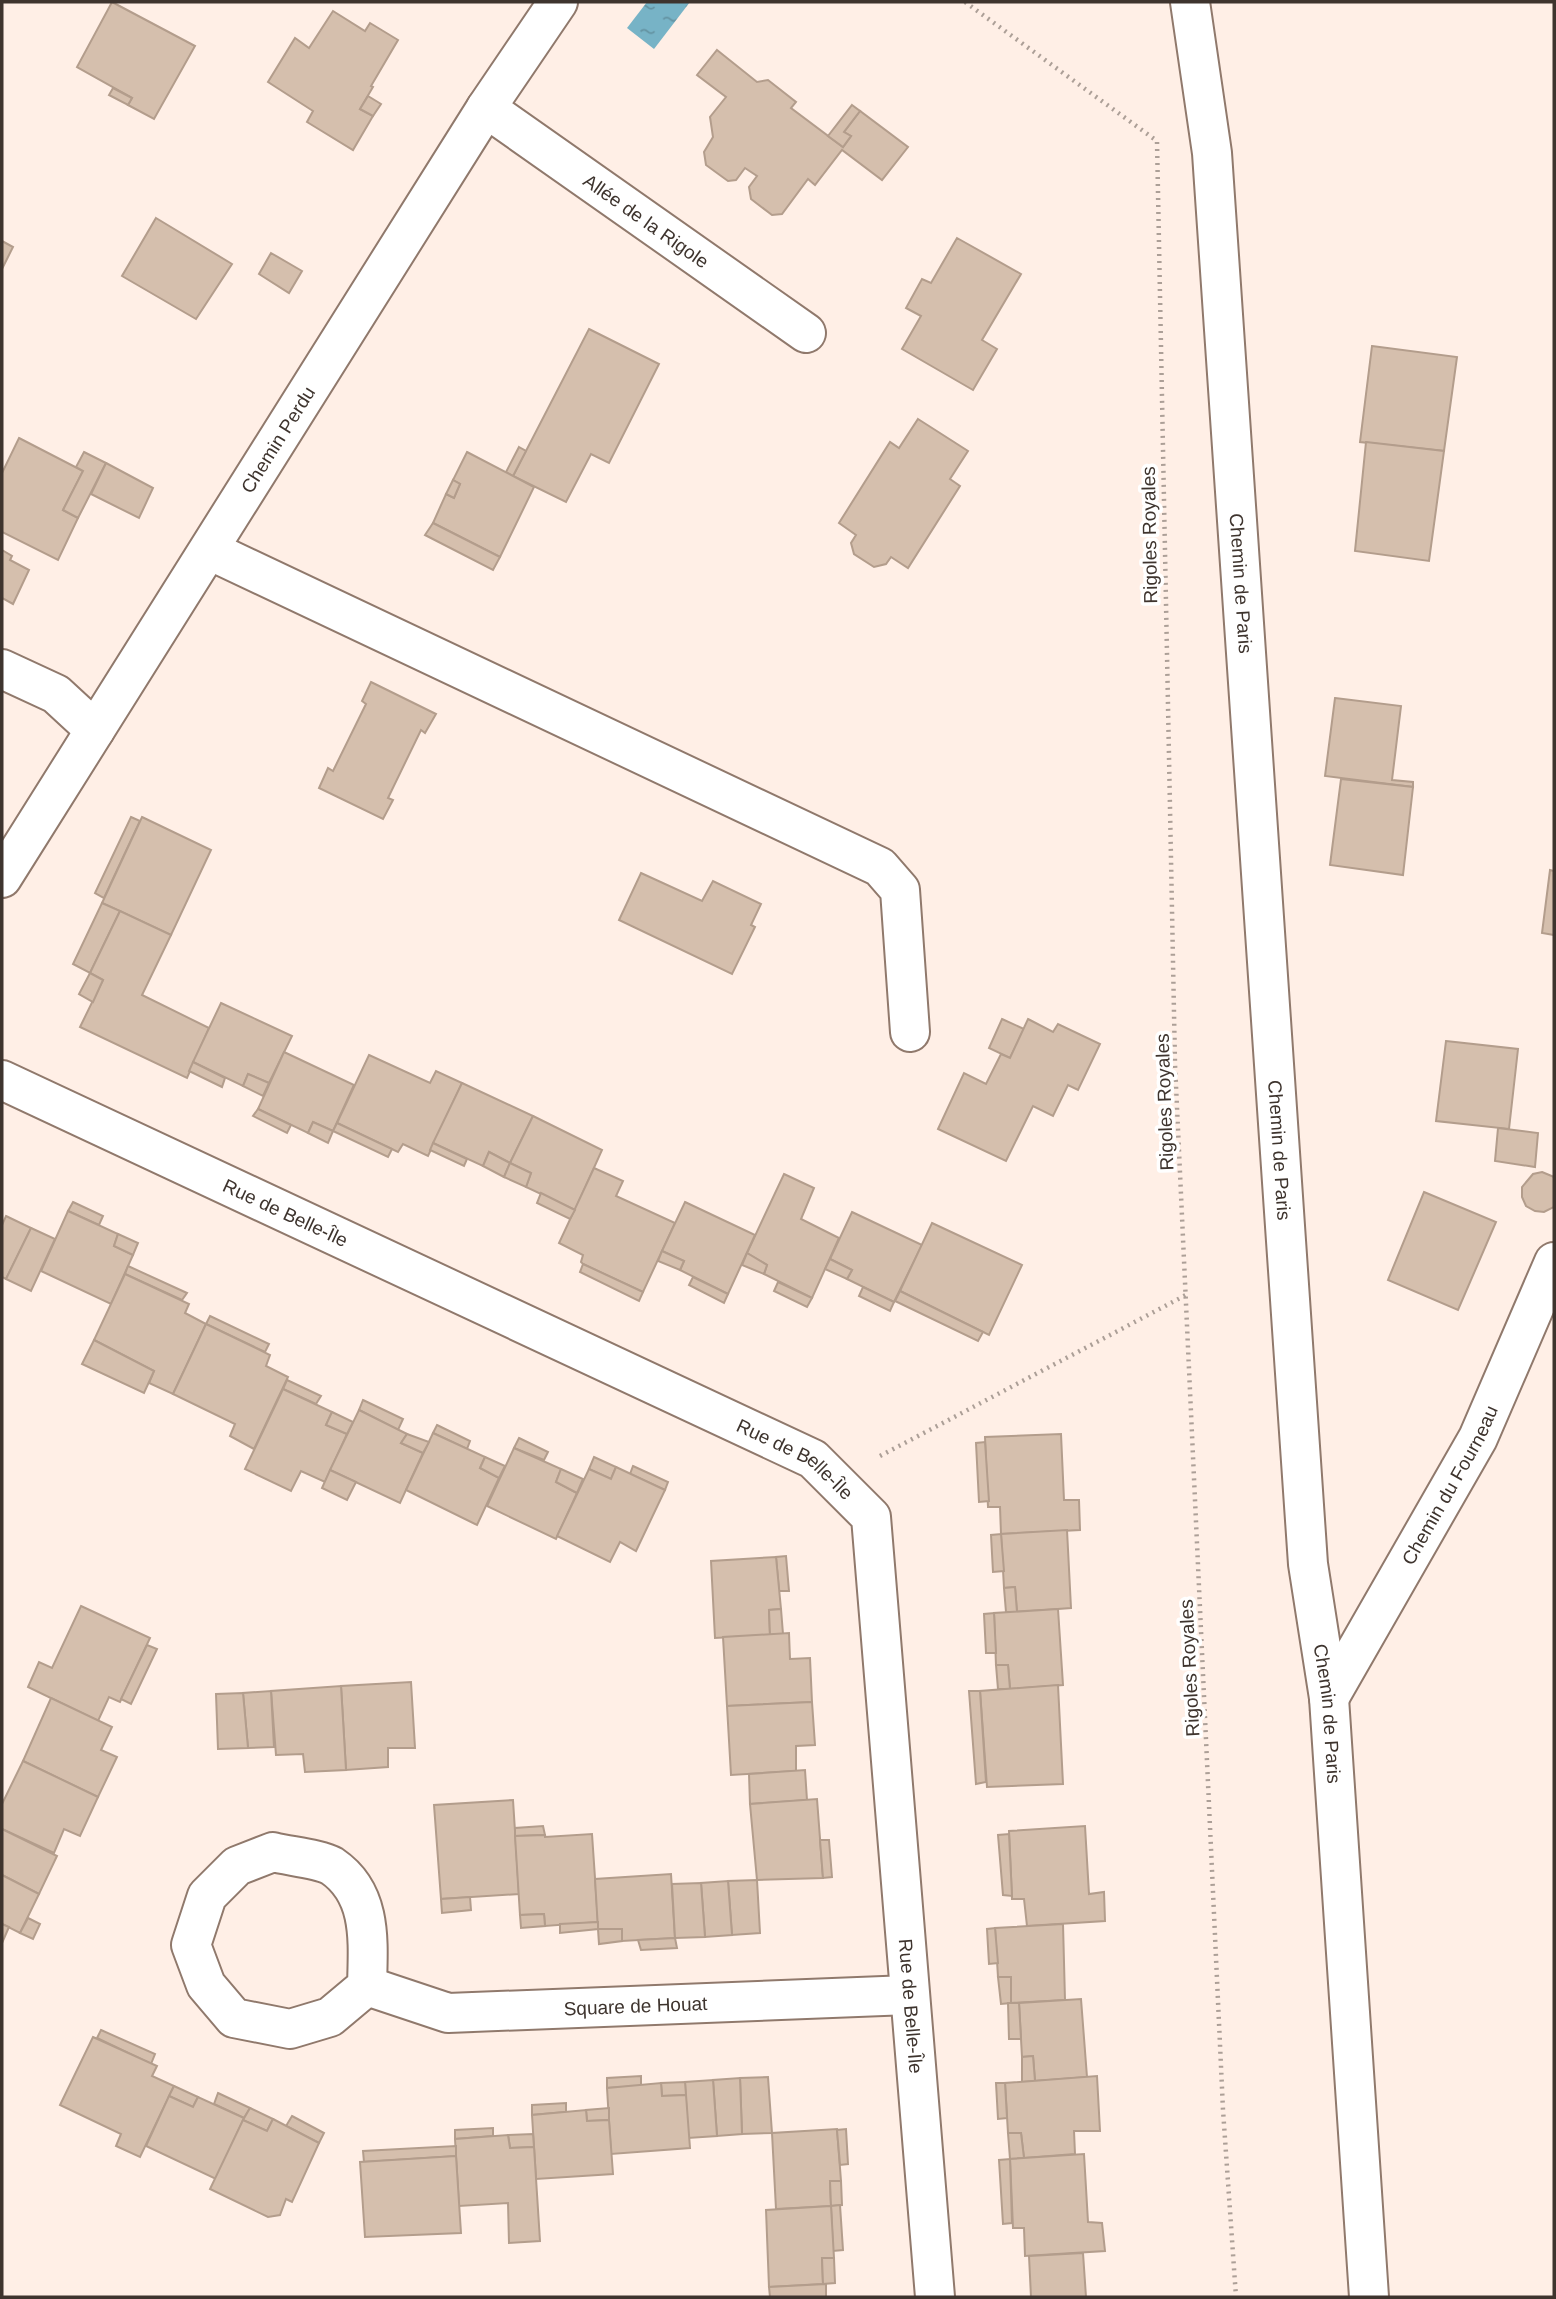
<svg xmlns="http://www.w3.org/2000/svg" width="1556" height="2299" viewBox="0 0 1556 2299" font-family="Helvetica,sans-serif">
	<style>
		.water { fill: url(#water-ripples) }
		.building { fill: #d5bfad; stroke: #b39d8c; stroke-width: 2 }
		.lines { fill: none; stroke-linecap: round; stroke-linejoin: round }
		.minor-casing { stroke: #90796c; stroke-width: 42 }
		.path { stroke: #ac9f97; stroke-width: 4.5; stroke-dasharray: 2 5; stroke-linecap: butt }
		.minor { stroke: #fff; stroke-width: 38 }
		.labels { text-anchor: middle; stroke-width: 7; stroke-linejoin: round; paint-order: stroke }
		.street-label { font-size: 19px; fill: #3e342e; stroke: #fff }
	</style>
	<defs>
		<pattern id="water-ripples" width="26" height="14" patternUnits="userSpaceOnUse" patternTransform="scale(1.75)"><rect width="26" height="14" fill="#77b3c6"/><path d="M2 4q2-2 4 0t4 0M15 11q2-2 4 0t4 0" fill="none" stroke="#6392a1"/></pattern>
	</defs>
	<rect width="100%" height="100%" fill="#ffefe6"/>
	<path class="water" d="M647,2H690L654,49L627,28Z"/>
	<g class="building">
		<path d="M112,2L195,46L154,119L128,105L132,98L77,67Z"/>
		<path d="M333,11L365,31L370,23L398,40L371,86L373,87L360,109L373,116L353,150L307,122L313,111L268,82L295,38L309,48Z"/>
		<path d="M717,50L757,82L768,80L796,102L791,108L843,147L851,136L844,132L860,111L908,147L882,180L842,150L815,185L808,179L782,214L772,215L751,199L749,187L757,176L745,168L736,180L728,181L706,165L704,152L713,137L710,117L726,97L697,75Z"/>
		<path d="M113,88L132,98L128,105L109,95Z"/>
		<path d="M368,96L381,104L373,116L360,109Z"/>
		<path d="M852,105L860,111L844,132L851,136L843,147L828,136Z"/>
		<path d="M156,218L232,264L196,319L122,276Z"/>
		<path d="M957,238L1021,274L982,340L997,349L973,390L902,349L921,316L906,308L922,279L931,283Z"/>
		<path d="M2,241L13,247L2,269Z"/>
		<path d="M271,253L302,271L289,293L259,274Z"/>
		<path d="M589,329L659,364L609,463L591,454L566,502L513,476Z"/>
		<path d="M1372,346L1457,357L1444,451L1360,442Z"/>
		<path d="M918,419L968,451L950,479L960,486L908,568L891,557L886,564L874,567L854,554L851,543L856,535L839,523L890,442L899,448Z"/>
		<path d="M19,438L83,471L63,510L78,518L58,560L2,532V473Z"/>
		<path d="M1366,442L1444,451L1429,561L1355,551Z"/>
		<path d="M519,447L526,451L513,476L506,472Z"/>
		<path d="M84,452L106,463L78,518L63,510L83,471L76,467Z"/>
		<path d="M467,452L534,487L500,557L433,523L446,494L454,498L460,484L453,480Z"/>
		<path d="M106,463L153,488L139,518L91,494Z"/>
		<path d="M453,480L460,484L454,498L446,494Z"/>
		<path d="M433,523L500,557L493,570L425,535Z"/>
		<path d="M2,550L12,556L10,560L29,570L13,604L2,598Z"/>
		<path d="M371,682L436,714L425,733L421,730L388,798L393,800L383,819L319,788L328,768L333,771L366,704L362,701Z"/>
		<path d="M1335,698L1401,706L1392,780L1413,782V787L1325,776Z"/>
		<path d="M1341,779L1413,787L1403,875L1330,865Z"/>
		<path d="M131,817L140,821L104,898L95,893Z"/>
		<path d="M142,817L211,850L171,935L102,903Z"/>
		<path d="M1550,870L1554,871V935L1542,933Z"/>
		<path d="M641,873L702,901L713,881L761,904L751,925L755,927L732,974L619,920Z"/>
		<path d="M102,903L120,911L90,973L73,964Z"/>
		<path d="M120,911L171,935L142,995L209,1028L187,1078L80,1027L103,980L90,973Z"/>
		<path d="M90,973L103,980L93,1002L79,994Z"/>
		<path d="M221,1003L292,1036L269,1083L248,1074L243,1086L193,1062Z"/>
		<path d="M1002,1019L1024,1029L1010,1058L989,1048Z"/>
		<path d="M1028,1019L1053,1032L1058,1024L1100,1044L1078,1090L1068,1085L1053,1116L1033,1106L1006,1161L938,1129L964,1073L986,1084L1001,1054L1010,1058Z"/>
		<path d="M1446,1041L1518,1049L1509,1129L1436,1121Z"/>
		<path d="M284,1052L354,1085L333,1131L313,1122L308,1133L258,1109Z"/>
		<path d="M369,1055L430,1083L436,1071L462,1083L428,1156L403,1144L398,1152L337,1123Z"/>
		<path d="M193,1062L225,1078L222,1087L189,1071Z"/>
		<path d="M248,1074L269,1083L263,1096L243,1086Z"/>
		<path d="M462,1083L533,1116L510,1163L489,1152L483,1166L433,1143Z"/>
		<path d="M258,1109L291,1125L287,1133L253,1116Z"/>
		<path d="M533,1116L602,1150L575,1210L526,1187L531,1173L510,1163Z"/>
		<path d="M313,1122L333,1131L328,1143L308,1133Z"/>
		<path d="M337,1123L392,1149L388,1157L333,1131Z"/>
		<path d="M1498,1128L1538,1133L1535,1167L1495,1161Z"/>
		<path d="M433,1143L467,1159L464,1166L430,1150Z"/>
		<path d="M489,1152L510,1163L504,1177L483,1166Z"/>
		<path d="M510,1163L531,1173L526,1187L504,1177Z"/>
		<path d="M594,1168L623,1181L616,1196L675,1223L643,1292L583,1264L581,1262L583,1255L559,1243Z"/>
		<path d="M1542,1172L1554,1177V1207L1544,1212L1535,1211L1526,1206L1522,1197V1187L1533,1174Z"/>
		<path d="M784,1174L814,1188L801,1219L839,1238L812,1298L764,1274L767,1265L747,1253Z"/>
		<path d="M1424,1192L1496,1222L1458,1310L1388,1280Z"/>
		<path d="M541,1193L575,1210L570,1219L537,1203Z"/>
		<path d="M73,1202L103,1216L99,1225L68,1211Z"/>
		<path d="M685,1202L755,1235L728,1294L680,1270L684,1261L662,1251Z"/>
		<path d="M68,1211L118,1234L114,1246L133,1255L111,1304L41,1271Z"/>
		<path d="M852,1212L922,1245L894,1302L847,1279L852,1270L830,1259Z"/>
		<path d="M6,1216L31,1228L6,1279L2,1277V1225Z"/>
		<path d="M932,1223L1022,1265L989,1335L900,1291Z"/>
		<path d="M31,1228L55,1239L31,1291L6,1279Z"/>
		<path d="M118,1234L138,1243L133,1255L114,1246Z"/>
		<path d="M662,1251L684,1261L680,1270L658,1261Z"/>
		<path d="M747,1253L767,1265L764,1274L742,1265Z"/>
		<path d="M830,1259L852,1270L847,1279L825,1269Z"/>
		<path d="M583,1264L643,1292L639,1301L580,1272Z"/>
		<path d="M128,1266L187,1293L182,1300L125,1274Z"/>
		<path d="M125,1274L189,1304L185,1313L206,1324L173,1394L149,1383L154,1371L94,1340Z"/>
		<path d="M693,1277L728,1294L724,1303L689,1285Z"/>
		<path d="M778,1282L812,1298L807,1307L774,1291Z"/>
		<path d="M863,1287L894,1302L890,1311L859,1296Z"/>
		<path d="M900,1291L983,1332L978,1341L895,1301Z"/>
		<path d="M210,1316L269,1344L265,1352L206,1324Z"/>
		<path d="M206,1324L270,1355L266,1366L288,1377L254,1449L230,1436L235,1424L173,1394Z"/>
		<path d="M94,1340L154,1371L144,1393L82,1364Z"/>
		<path d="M287,1380L321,1396L316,1404L283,1389Z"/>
		<path d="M283,1389L332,1412L326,1425L347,1434L325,1482L301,1471L291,1491L245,1469Z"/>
		<path d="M363,1400L403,1419L398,1430L359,1410Z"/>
		<path d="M359,1410L407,1434L401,1443L423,1453L400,1503L330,1470Z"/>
		<path d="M332,1412L353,1422L347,1434L326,1425Z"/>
		<path d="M437,1425L470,1441L467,1449L433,1433Z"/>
		<path d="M433,1433L485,1457L480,1468L499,1478L477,1525L406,1490Z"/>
		<path d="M407,1434L429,1442L423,1453L401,1443Z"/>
		<path d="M1061,1434L1064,1500H1079L1080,1530L1001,1534L1000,1507H988L985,1437Z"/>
		<path d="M519,1438L548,1452L544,1460L514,1448Z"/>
		<path d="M985,1442L989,1501L979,1502L976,1443Z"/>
		<path d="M514,1448L561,1469L556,1482L577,1493L556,1539L487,1506Z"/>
		<path d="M485,1457L505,1466L499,1478L480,1468Z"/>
		<path d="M594,1457L616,1467L611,1479L589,1469Z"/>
		<path d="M633,1466L668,1482L665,1490L630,1474Z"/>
		<path d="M616,1467L665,1490L636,1551L620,1542L610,1562L557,1536L589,1469L611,1479Z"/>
		<path d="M561,1469L583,1479L577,1493L556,1482Z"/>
		<path d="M330,1470L356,1482L347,1500L322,1488Z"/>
		<path d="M1067,1530L1071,1608L1017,1612L1015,1587L1004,1588L1001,1534Z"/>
		<path d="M1001,1534L1004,1571L993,1572L991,1535Z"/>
		<path d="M786,1556L789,1591H779L776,1557Z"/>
		<path d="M776,1557L781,1609L769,1610L770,1635L715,1638L711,1561Z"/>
		<path d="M1015,1587L1017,1612H1006L1004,1588Z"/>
		<path d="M81,1606L150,1638L120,1702L109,1697L98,1721L28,1687L39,1662L52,1668Z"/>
		<path d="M781,1609L783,1634L770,1635L769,1610Z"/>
		<path d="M1058,1609L1063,1685L1010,1689L1008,1665H996L994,1613Z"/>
		<path d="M994,1613L996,1653H986L984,1614Z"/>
		<path d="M789,1633L790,1659L810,1658L812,1702L727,1706L723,1637Z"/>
		<path d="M147,1645L157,1649L131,1704L121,1699Z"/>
		<path d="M996,1665H1008L1010,1689H998Z"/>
		<path d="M411,1682L415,1748H388V1767L346,1770L341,1686Z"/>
		<path d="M1058,1685L1063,1784L987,1787L980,1691Z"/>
		<path d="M341,1686L346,1770L305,1772L303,1754L276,1755L271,1691Z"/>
		<path d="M271,1691L274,1747L248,1748L243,1693Z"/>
		<path d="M969,1691H980L986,1782L976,1784Z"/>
		<path d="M243,1693L248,1748L218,1749L216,1694Z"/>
		<path d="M51,1698L112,1727L101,1750L117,1757L98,1797L23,1761Z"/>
		<path d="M812,1702L815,1745L796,1746V1771L731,1775L727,1706Z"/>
		<path d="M23,1761L98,1797L80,1836L64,1829L54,1853L2,1829V1804Z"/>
		<path d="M805,1770L807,1800L750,1804L749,1774Z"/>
		<path d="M817,1799L823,1878L757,1880L750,1804Z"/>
		<path d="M513,1800L519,1894L441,1899L434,1805Z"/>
		<path d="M543,1826L545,1835L515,1836V1828Z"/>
		<path d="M1085,1826L1089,1894L1104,1892L1105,1921L1027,1926L1024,1899H1012L1009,1831Z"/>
		<path d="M2,1829L57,1856L39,1894L2,1875Z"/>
		<path d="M592,1834L598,1922L545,1926L544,1914L520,1915L515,1836L545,1835V1837Z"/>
		<path d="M1009,1834L1012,1896L1003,1895L998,1835Z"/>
		<path d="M820,1840H829L832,1877L823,1878Z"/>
		<path d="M671,1874L675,1938L622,1941V1929H598L595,1879Z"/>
		<path d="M2,1875L39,1894L20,1933L2,1924Z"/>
		<path d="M757,1880L760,1933L732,1935L728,1881Z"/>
		<path d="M728,1881L732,1935L705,1937L701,1883Z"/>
		<path d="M701,1883L705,1937L675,1938L672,1884Z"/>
		<path d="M470,1897L471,1910L442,1913L441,1899Z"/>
		<path d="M544,1914L545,1926L521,1928L520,1915Z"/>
		<path d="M28,1918L40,1924L33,1939L20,1933Z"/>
		<path d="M598,1922V1929L560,1933V1924Z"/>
		<path d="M2,1924L9,1927L2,1943Z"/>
		<path d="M1063,1924L1065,2000L1011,2003V1977H998L995,1928Z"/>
		<path d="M995,1928L998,1963L989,1964L987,1929Z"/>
		<path d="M598,1929H622V1941L599,1944Z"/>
		<path d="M675,1938L677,1948L641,1950L638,1940Z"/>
		<path d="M998,1977H1011V2003L1001,2004Z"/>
		<path d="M1081,1999L1087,2077L1035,2081L1033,2056L1022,2057L1019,2003Z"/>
		<path d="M1008,2003H1019L1021,2039H1009Z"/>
		<path d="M101,2030L155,2054L151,2064L97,2038Z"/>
		<path d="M93,2037L157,2066L152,2076L174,2086L140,2157L116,2146L121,2134L60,2105Z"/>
		<path d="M1033,2056L1035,2081L1022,2082V2057Z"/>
		<path d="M641,2076V2086L607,2088V2078Z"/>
		<path d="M1097,2076L1100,2131H1074L1075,2154L1024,2158L1021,2133H1008L1005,2083Z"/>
		<path d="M768,2077L772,2133L742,2134L740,2078Z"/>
		<path d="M740,2078L742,2134L717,2136L713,2080Z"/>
		<path d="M713,2080L717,2136L688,2138L685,2082Z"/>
		<path d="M685,2082L686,2095L662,2096L661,2083Z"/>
		<path d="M661,2083L662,2096L686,2095L690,2148L611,2154L607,2088Z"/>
		<path d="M996,2083H1005L1007,2118L998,2119Z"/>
		<path d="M174,2086L198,2097L193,2107L169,2096Z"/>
		<path d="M218,2093L250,2108L244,2118L214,2104Z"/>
		<path d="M169,2096L193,2107L198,2097L244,2118L216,2179L146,2146Z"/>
		<path d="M566,2103V2112L532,2115V2105Z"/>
		<path d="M250,2108L273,2119L267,2131L243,2120Z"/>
		<path d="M609,2108V2120L587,2121L586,2110Z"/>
		<path d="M586,2110L587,2121L609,2120L613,2174L536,2179L532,2115Z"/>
		<path d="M292,2116L324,2133L319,2143L286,2126Z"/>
		<path d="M273,2119L319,2143L292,2202L286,2199L280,2215L268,2217L210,2189L243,2120L267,2131Z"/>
		<path d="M493,2128V2136L455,2139V2130Z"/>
		<path d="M837,2129L841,2181H830L831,2206L776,2209L772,2133Z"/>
		<path d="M846,2129L848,2164L840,2165L837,2130Z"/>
		<path d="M1008,2133H1021L1024,2158L1010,2159Z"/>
		<path d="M533,2134L534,2147L510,2148L508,2135Z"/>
		<path d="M508,2135L510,2148L534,2147L540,2241L509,2243L508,2203L459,2206L455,2139Z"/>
		<path d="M456,2146V2156L364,2162L363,2151Z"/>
		<path d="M1084,2154L1088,2222L1102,2223L1105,2251L1025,2256L1024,2228H1013L1010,2159Z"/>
		<path d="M456,2156L461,2233L365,2237L360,2162Z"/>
		<path d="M1010,2159L1012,2223L1003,2224L999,2160Z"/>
		<path d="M830,2181H841L842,2205L831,2206Z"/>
		<path d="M840,2205L843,2250L833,2251L831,2206Z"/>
		<path d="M831,2206L834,2258H822L823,2284L769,2287L766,2210Z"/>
		<path d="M1083,2253L1086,2297H1031L1029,2256Z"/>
		<path d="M822,2258H834L835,2283L823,2284Z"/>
		<path d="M826,2284V2297H770L769,2287Z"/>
	</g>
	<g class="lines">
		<defs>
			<g id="minor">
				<path id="s1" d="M1190,2L1212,153L1308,1564L1329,1698L1369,2297"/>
				<path id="s2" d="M486,108L806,333"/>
				<path d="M209,550L880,867L900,890L910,1032"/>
				<path d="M2,669L56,694L95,730"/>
				<path id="s3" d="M2,878L486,108L558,2"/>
				<path id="s4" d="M2,1080L813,1459L871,1517L935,2297"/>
				<path id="s5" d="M1329,1698L1478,1438L1554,1262"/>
				<path d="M273,1852C288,1856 320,1859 332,1866C373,1894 368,1942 367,1986L330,2017L290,2029L234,2018L206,1985L191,1945L207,1896L237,1866Z"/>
				<path id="s6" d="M367,1986L448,2013L909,1995"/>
			</g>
		</defs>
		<use href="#minor" class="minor-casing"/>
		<g class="path">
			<path d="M965,2L1157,141L1175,1064L1223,2110L1236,2297"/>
			<path d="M880,1456L1186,1295"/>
		</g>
		<use href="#minor" class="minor"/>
	</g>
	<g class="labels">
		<g class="street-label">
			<text dy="7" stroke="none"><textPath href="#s2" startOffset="196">Allée de la Rigole</textPath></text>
			<text dy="7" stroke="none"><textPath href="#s3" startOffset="518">Chemin Perdu</textPath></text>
			<text transform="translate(1149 535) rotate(-91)" y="7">Rigoles Royales</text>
			<text dy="7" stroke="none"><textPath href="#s1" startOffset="584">Chemin de Paris</textPath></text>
			<text transform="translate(1164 1102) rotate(-92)" y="7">Rigoles Royales</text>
			<text dy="7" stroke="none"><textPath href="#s1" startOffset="1152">Chemin de Paris</textPath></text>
			<text dy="7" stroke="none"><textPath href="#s4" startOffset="313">Rue de Belle-Île</textPath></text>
			<text dy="7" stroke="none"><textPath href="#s4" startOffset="880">Rue de Belle-Île</textPath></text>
			<text dy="7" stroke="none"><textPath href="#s5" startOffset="245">Chemin du Fourneau</textPath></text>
			<text transform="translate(1189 1668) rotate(-93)" y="7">Rigoles Royales</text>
			<text dy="7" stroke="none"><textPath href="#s1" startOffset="1718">Chemin de Paris</textPath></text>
			<text dy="7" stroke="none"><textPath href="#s6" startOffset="273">Square de Houat</textPath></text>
			<text dy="7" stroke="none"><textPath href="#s4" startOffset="1468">Rue de Belle-Île</textPath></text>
		</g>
	</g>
	<rect width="1556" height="2299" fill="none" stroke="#3e342e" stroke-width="7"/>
</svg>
